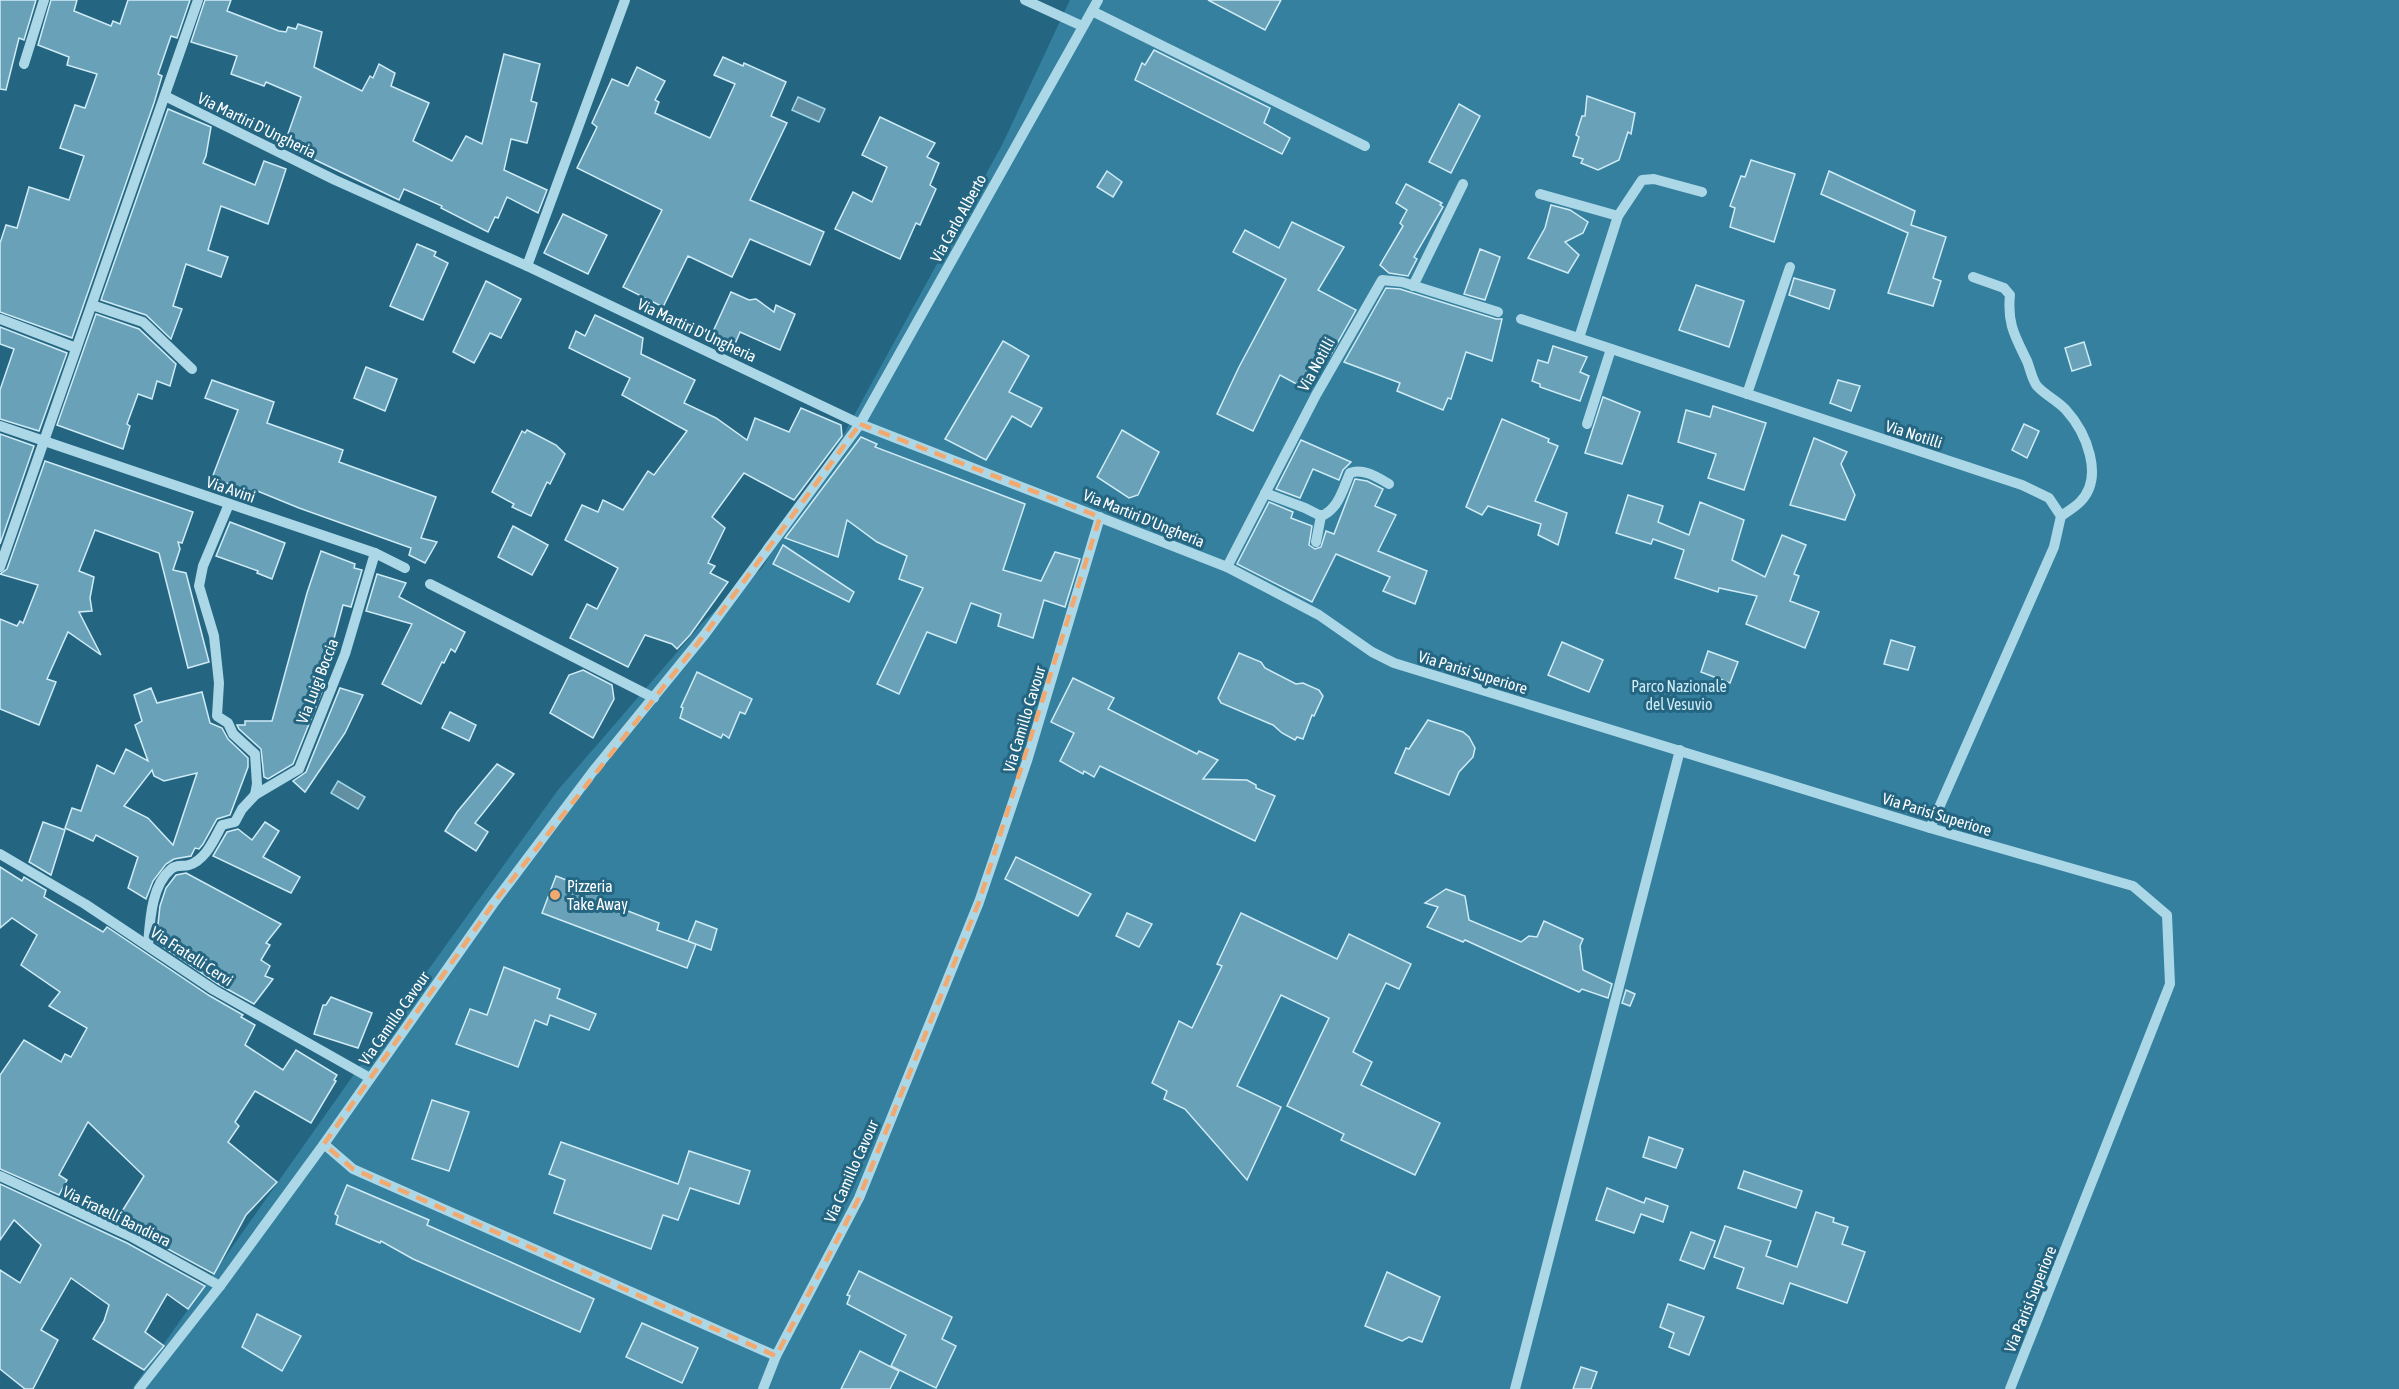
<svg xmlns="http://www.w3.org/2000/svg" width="2399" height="1389" viewBox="0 0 2399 1389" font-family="'Asap Condensed',sans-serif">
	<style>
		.green { fill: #34809e }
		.water { fill: #6290a2; stroke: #a0d5e8; stroke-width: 1.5 }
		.building { fill: #69a2b8; stroke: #cfebf6; stroke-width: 1.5; fill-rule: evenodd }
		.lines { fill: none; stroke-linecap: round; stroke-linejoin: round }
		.minor { stroke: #acd7e7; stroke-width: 10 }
		.marked { fill: none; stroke: #f2a96f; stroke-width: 4.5; stroke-dasharray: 12 8; stroke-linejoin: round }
		.poi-dot { fill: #f2a96f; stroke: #246682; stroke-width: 2 }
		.labels { text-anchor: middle; stroke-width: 6; stroke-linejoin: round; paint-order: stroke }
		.street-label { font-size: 16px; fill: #fff; stroke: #246682 }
		.park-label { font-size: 16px; fill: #cfebf6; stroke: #246682 }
		.poi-label { font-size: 16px; fill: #fff; stroke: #246682; text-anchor: start }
	</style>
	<rect width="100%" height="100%" fill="#246682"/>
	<path class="green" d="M1070,0H2399V1389H132L405,1002L558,790L704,621L762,568L845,432L1002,145Z"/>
	<g class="water">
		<path d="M798,97L825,109L819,122L792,110Z"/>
		<path d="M338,781L365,797L358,809L331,793Z"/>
	</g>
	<g class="building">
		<path d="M0,0H36L24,40L19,38L6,90L0,89Z"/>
		<path d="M51,0H77L74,11L111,26L113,21L120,24L128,0H190L177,38L171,36L158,74L162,76L154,103L72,338L0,312V243L6,225L17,228L29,187L69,200L84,156L60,148L75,105L85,108L97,74L67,65L69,57L38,45Z"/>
		<path d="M205,0H231L227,11L279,31L286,32L288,27L296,29L298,24L322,32L314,67L362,91L370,76L373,78L379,64L395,73L391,86L429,103L413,141L452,161L466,136L482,144L504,54L540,64L531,101L537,103L527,143L511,139L504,170L547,190L538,213L507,197L498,218L495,217L488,232L441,208L442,206L404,189L399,200L284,145L301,97L266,82L264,86L231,74L237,56L191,42Z"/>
		<path d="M1208,0H1281L1265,30Z"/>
		<path d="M1154,50L1270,108L1264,123L1290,138L1282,154L1135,80L1142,63L1145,65Z"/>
		<path d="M723,57L743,66L744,63L786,82L771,116L787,123L750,200L824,232L810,265L750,239L732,277L688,256L663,307L623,287L662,210L577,168L597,127L592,123L612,79L628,86L637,67L665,81L655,100L659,102L655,113L710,138L735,84L714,75Z"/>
		<path d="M1587,96L1635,113L1631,134L1628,132L1619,160L1598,170L1581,163L1583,159L1573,156L1579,137L1576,135L1582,116H1585Z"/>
		<path d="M1459,104L1480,116L1451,173L1429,162Z"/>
		<path d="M168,109L211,127L206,156L203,163L255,185L264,161L286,169L268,224L221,206L208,250L228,257L221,277L186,264L173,306L182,309L171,339L146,315L101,300Z"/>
		<path d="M880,117L935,143L927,157L939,163L930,185L936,189L920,225L916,223L900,259L835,229L853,192L872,202L887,167L862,155Z"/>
		<path d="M1751,160L1795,174L1774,242L1730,227L1735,208L1730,206L1741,176L1745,177Z"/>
		<path d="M1107,171L1122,182L1113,197L1097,187Z"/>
		<path d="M1829,171L1915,211L1911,225L1946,237L1933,278L1941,281L1933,306L1888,293L1908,233L1821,194Z"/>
		<path d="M1406,184L1442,203L1440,205L1443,207L1414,257L1417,259L1408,276L1389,273L1380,265L1403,226L1400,223L1407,210L1396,203Z"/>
		<path d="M1551,205L1570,210L1588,222L1583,233L1565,242L1579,255L1568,273L1528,258L1545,228Z"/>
		<path d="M563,214L607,235L588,274L544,253Z"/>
		<path d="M1292,222L1344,247L1318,290L1356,310L1330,356L1320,353L1302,387L1280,375L1253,431L1217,414L1239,367L1286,279L1233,252L1245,230L1279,248Z"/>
		<path d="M417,244L436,252L434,256L448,263L423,320L390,306Z"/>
		<path d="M1480,249L1500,257L1485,300L1464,294Z"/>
		<path d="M1794,278L1835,290L1829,309L1789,295Z"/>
		<path d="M486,281L521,299L501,338L490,333L474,363L453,352Z"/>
		<path d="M1696,285L1744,301L1729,347L1679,330Z"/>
		<path d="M1386,288L1400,289L1496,319H1502L1492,361L1466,352L1451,399L1448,398L1443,410L1397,391L1400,383L1344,362Z"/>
		<path d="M731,292L749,300L756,299L774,312L776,305L795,314L780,350L740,332L732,351L713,342L715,337L711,336Z"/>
		<path d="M96,314L139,329L176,364L170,386L157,381L152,399L138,394L127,424L130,426L123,449L57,425Z"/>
		<path d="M595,315L643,338L641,354L695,380L684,403L716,418L747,440L755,418L789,432L801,408L841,425L842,436L794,500L744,473L712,517L725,528L708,563L715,566L710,573L728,582L690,635L677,649L672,644L645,635L628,667L570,638L587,604L597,609L618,568L565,540L582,505L598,512L603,500L623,510L648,471L654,475L687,431L622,395L630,378L569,348L576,331L585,336Z"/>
		<path d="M0,327L67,353L39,431L0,419V390L14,349L0,344Z"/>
		<path d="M1003,341L1029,356L1009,392L1042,408L1031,427L1012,416L986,460L945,439Z"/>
		<path d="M2084,342L2091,365L2072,371L2065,348Z"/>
		<path d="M1553,346L1587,357L1580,372L1589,376L1580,401L1540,387V384L1532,381L1538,360L1548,363Z"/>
		<path d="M366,367L397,379L385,411L354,398Z"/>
		<path d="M212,380L274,402L267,423L343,450L339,462L436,497L421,538L437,542L425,563L409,555L411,548L299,508L255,490L254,493L212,478L238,410L205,398Z"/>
		<path d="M1838,380L1860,386L1851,411L1830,403Z"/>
		<path d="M1603,397L1640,412L1622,464L1585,453Z"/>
		<path d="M1713,406L1766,423L1744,490L1708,478L1716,454L1678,442L1686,410L1710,417Z"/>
		<path d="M1502,419L1549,439L1548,442L1558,446L1535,501L1567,513L1558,545L1538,535L1541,524L1488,506L1482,515L1466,507Z"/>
		<path d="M2024,424L2039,431L2027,458L2012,450Z"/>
		<path d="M527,430L556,445L565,454L550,484L547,482L531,516L512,507L514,504L492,492L522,431L525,433Z"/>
		<path d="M1122,430L1159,452L1138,495L1129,498L1097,477Z"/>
		<path d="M0,434L34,446L0,544Z"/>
		<path d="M861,437L877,444L875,447L1025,504L1003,570L1041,581L1055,552L1080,559L1065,607L1044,600L1033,638L998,626L1001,614L971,603L956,643L927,632L899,694L877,684L923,588L899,579L907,556L877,542L847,520L838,557L785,538Z"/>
		<path d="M1814,438L1847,452L1841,464L1855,495L1845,520L1790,505Z"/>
		<path d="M1301,440L1351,462L1343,470L1339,480L1313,469L1300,498L1276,489Z"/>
		<path d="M45,461L193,512L182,543L178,542L180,549L173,570L186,573L209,662L188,668L159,553L95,530L79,571L94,577L90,598L92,611L79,612L101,655L68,632L47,679L56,682L39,725L0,709V619L17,626L20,621L23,623L38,585L0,574L7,569Z"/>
		<path d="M1355,479L1367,481L1383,489L1375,506L1396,515L1378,551L1427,571L1415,604L1383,591L1390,577L1336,554L1312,602L1237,564L1269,502L1293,512L1291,518L1312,526L1309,545L1315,549L1321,547L1326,531L1334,534Z"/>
		<path d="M1628,495L1663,506L1658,522L1689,535L1700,502L1744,520L1732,560L1765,577L1782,535L1806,545L1794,574L1799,576L1790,601L1819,612L1805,648L1746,624L1757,596L1719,588L1718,592L1675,578L1684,550L1653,539L1651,544L1616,533Z"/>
		<path d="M230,522L285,543L272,579L257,573L258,571L216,556Z"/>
		<path d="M513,526L548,545L532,575L498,557Z"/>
		<path d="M783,545L854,592L849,602L773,564Z"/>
		<path d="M321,551L355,564L354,568L362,570L351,607L343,605L322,683L325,684L293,764L268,779L264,777L261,749L239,729L237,725H245V721H272L307,593Z"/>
		<path d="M377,574L406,583L399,597L465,632L455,652L451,649L444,663L442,662L421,704L382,684L412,624L366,611Z"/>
		<path d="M1891,640L1915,647L1908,670L1884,664Z"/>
		<path d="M1562,642L1603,660L1589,692L1548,675Z"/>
		<path d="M1708,651L1738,662L1730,683L1701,672Z"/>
		<path d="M1239,653L1261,662L1265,668L1296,684L1303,683L1319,690L1323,696L1314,716L1312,715L1303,739L1297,737L1295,740L1282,733L1273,725L1221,703L1218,698Z"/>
		<path d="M583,670L612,685L614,699L593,738L550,713L569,675Z"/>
		<path d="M697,672L752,699L745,714L740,712L729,738L723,734L721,738L680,718L683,708L681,707Z"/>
		<path d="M1073,678L1114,698L1108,709L1197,754L1199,751L1218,760L1203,779L1247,780L1256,785V788L1275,796L1255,841L1100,766L1094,777L1084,771L1083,774L1060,761L1074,733L1051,722Z"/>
		<path d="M151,688L157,703L202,692L210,723L222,728L228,739L248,758V767L230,815L217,819L203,844L199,849L195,848L191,856L174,859L166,864L153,881L146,899L128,888L138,857L96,835L93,841L65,828L72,808L81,811L97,765L114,774L126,749L148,761L135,725L142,721L134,695ZM152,770L154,776L164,781L197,773L173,845L148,818L124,806Z"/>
		<path d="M340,688L363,695L345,733L305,792L293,781L306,772Z"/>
		<path d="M450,712L476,725L469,741L442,728Z"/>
		<path d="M1428,720L1463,732L1469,737L1475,748L1473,757L1459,772L1449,795L1395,773L1406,748L1409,749Z"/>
		<path d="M497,764L514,774L475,823L488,832L476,851L445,831L457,812Z"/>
		<path d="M43,822L65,830L51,875L29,862Z"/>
		<path d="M265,822L279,831L263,857L300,877L291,893L213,856L227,832L238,829L252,840Z"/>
		<path d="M1016,857L1091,894L1078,916L1005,879Z"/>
		<path d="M0,867L22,881L24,877L46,890L44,897L103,932L107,927L210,996L243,1015L241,1017L255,1025L245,1045L283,1070L296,1050L337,1075L334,1080L336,1081L311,1123L255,1091L235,1122L239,1126L228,1142L277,1182L246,1215L214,1274L116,1221L144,1176L88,1122L59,1175L67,1180L59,1195L0,1169V1075L24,1040L61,1062L65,1054L71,1057L87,1028L49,1006L60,992L21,965L37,935L12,918L0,928Z"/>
		<path d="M186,873L281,924L266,943L270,945L261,960L270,966L265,976L273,979L254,1004L218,984L156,942L160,906L166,888L176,875Z"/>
		<path d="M556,876L600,893L602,901L659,923L657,930L696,944L687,968L542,913Z"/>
		<path d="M1446,889L1465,896L1469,920L1521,942L1529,936L1537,937L1544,921L1583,939L1580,946L1583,970L1612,984L1608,998L1582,989L1579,992L1465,940L1463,942L1427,927L1438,907L1425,903Z"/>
		<path d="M1127,913L1152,924L1139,947L1116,936Z"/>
		<path d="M1241,913L1337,959L1349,934L1411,964L1399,989L1386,983L1353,1052L1372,1062L1361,1085L1440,1123L1415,1175L1341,1140L1344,1134L1287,1106L1329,1018L1281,995L1237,1086L1281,1107L1247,1180L1185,1109L1164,1099L1167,1091L1152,1083L1179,1021L1192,1028L1222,966L1217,964Z"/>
		<path d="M696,921L717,929L711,950L688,941Z"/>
		<path d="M504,967L560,989L557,998L596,1014L589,1030L550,1015L547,1025L535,1020L518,1067L456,1044L470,1009L487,1015Z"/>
		<path d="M1626,990L1635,994L1630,1006L1622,1003Z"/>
		<path d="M331,997L372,1013L358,1048L314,1034L323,1005H326Z"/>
		<path d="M432,1100L469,1112L449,1171L412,1159Z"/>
		<path d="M1649,1137L1683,1149L1676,1168L1643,1157Z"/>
		<path d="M561,1142L678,1184L689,1151L750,1171L739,1204L690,1188L678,1220L663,1215L651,1249L554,1213L565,1180L549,1174Z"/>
		<path d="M1744,1171L1802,1191L1796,1208L1738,1188Z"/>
		<path d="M0,1184L127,1243L205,1286L188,1309L167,1294L145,1332L164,1346L144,1370L93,1339L104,1321L109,1305L71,1278L41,1330L58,1340L33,1389H25L0,1369V1270L20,1283L41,1245L14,1220L0,1240Z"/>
		<path d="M347,1185L429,1220L427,1225L594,1299L580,1332L413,1259L381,1241L380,1243L336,1224L338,1216L335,1214Z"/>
		<path d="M1607,1188L1644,1203L1646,1198L1668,1206L1663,1222L1641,1214L1634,1233L1596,1220Z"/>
		<path d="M1816,1212L1834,1218L1833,1222L1848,1227L1842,1244L1865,1252L1847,1303L1790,1283L1783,1304L1737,1288L1744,1268L1714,1257L1725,1226L1771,1241L1766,1256L1797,1267Z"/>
		<path d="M1691,1232L1715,1241L1704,1269L1680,1260Z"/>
		<path d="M859,1271L952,1317L942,1339L956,1346L936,1388L891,1366L906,1335L847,1304L850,1296L847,1295Z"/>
		<path d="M1387,1272L1440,1297L1422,1342L1409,1337L1402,1341L1365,1326Z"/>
		<path d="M1668,1304L1704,1317L1689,1355L1669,1347L1674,1333L1660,1327Z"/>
		<path d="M257,1314L301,1336L282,1371L242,1347Z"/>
		<path d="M642,1323L698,1348L682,1383L626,1357Z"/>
		<path d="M860,1351L899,1371L890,1389H841Z"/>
		<path d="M1581,1367L1597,1372L1591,1389H1573Z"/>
	</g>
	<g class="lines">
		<g class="minor">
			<path d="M1025,0L1082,26"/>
			<path d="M1092,11L1365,146"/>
			<path d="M24,64L44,0"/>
			<path d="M165,96L335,180L527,266L860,424L1227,567L1319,615L1372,652L1394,663L1930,828L2133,886L2167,915L2170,984L2010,1389"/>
			<path d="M1540,194L1618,216"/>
			<path d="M527,266L625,0"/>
			<path d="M1973,277L2004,288L2010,295C2007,324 2015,336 2027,361C2030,368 2032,380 2037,386C2045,395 2058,401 2066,410C2086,432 2105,477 2080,502C2075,507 2067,512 2061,516"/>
			<path d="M1413,286L1463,184"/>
			<path d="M92,305L143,322L192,369"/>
			<path d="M0,319L76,348"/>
			<path d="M1521,319L2022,485L2049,498L2061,516L2054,547L1930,828"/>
			<path d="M1579,338L1618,216L1642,180L1654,179L1702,192"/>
			<path d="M1747,394L1790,267"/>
			<path d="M1587,424L1611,349"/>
			<path d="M0,426L375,553L405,568"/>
			<path d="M1265,493L1305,508L1321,516C1338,510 1343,489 1350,473C1363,468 1377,477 1389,484"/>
			<path d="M229,504L203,566L199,586L214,636L219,683L217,716L228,723L233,734L255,754L257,784L255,795"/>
			<path d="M1316,542L1321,516"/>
			<path d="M0,567L198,0"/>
			<path d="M1227,567L1316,395L1382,280L1402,282L1498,312"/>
			<path d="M430,584L654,698"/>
			<path d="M0,854L85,904L214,990L370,1078"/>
			<path d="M148,945C150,921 151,886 171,869C177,864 183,867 189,865C206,860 214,839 222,825L235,822L242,809L255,795L299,769L345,654L375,553"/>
			<path d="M324,1144L353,1169L776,1356L859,1198L979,902L1027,761L1100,517"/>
			<path d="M0,1176L130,1236L220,1286"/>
			<path d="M139,1389L220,1286L324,1144L493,904L594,770L705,634L860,424L1098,0"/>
			<path d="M763,1389L776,1356"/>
			<path d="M1515,1389L1680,750"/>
		</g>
	</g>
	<path class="marked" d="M860,424L1100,517L979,902L859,1198L776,1356L353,1169L324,1144L493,904L705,634Z"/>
	<circle class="poi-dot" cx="555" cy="895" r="6"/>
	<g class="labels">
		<g class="street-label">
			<text transform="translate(257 125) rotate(26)" y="6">Via Martiri D'Ungheria</text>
			<text transform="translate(958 218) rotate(-61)" y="6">Via Carlo Alberto</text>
			<text transform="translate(697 330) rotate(25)" y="6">Via Martiri D'Ungheria</text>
			<text transform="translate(1316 364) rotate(-61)" y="6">Via Notilli</text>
			<text transform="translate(1914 434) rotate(18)" y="6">Via Notilli</text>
			<text transform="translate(231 489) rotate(19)" y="6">Via Avini</text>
			<text transform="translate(1144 518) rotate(22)" y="6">Via Martiri D'Ungheria</text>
			<text transform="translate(1473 672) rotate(17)" y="6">Via Parisi Superiore</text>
			<text transform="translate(317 681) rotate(-69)" y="6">Via Luigi Boccia</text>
			<text transform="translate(1024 719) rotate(-73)" y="6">Via Camillo Cavour</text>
			<text transform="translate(1937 814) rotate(17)" y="6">Via Parisi Superiore</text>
			<text transform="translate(192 956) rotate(33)" y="6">Via Fratelli Cervi</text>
			<text transform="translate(394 1018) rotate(-55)" y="6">Via Camillo Cavour</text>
			<text transform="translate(851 1171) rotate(-66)" y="6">Via Camillo Cavour</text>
			<text transform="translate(117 1216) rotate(26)" y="6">Via Fratelli Bandiera</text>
			<text transform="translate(2030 1299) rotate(-68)" y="6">Via Parisi Superiore</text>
		</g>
		<g class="park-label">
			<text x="1679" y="692">Parco Nazionale<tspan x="1679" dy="18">del Vesuvio</tspan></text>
		</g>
		<g class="poi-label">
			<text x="567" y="892">Pizzeria<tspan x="567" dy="18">Take Away</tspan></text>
		</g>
	</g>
</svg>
